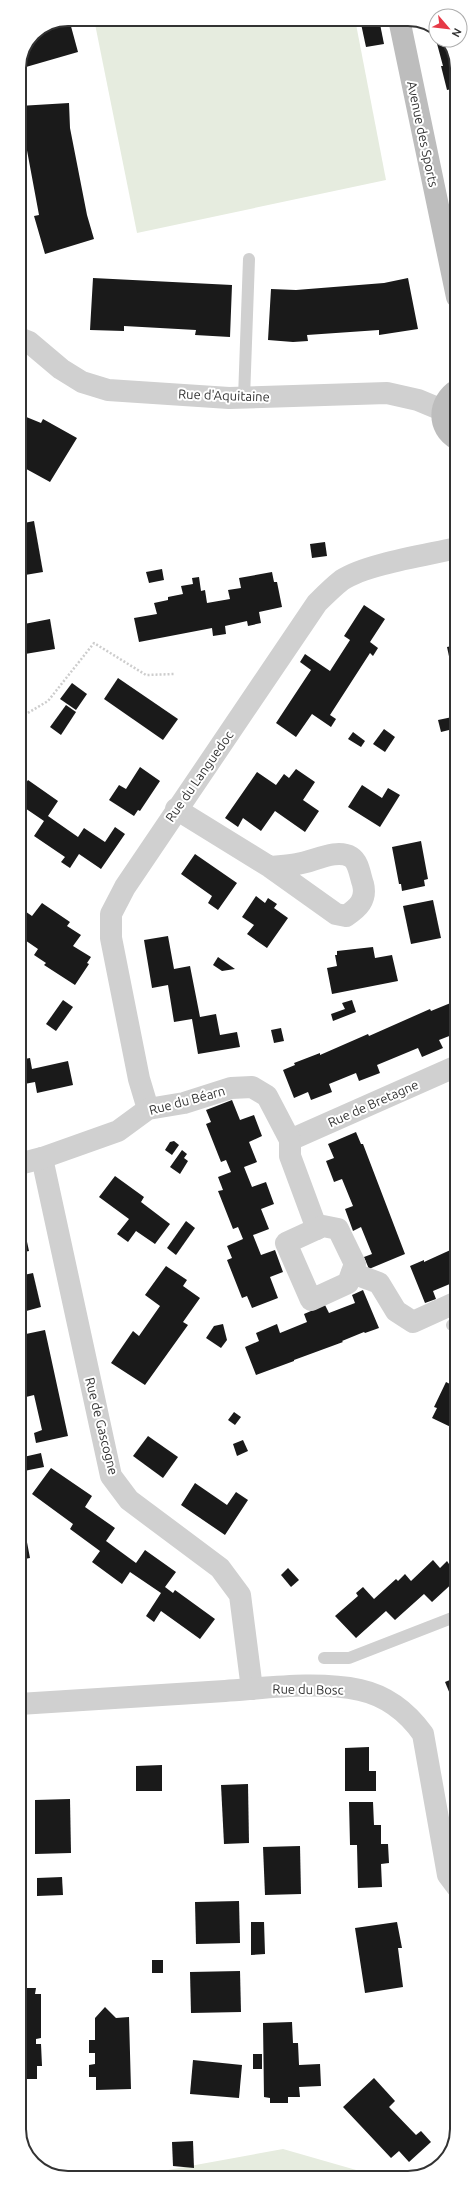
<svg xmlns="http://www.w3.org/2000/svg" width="476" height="2197" viewBox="0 0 476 2197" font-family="Ubuntu,sans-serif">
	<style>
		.green { fill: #e6ecdf }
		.building { fill: #1a1a1a }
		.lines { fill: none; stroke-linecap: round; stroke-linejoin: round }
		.path { stroke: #cdcdcd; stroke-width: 2.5; stroke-dasharray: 2 2; stroke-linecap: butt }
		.service { stroke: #d0d0d0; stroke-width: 12 }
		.minor { stroke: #d0d0d0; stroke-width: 22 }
		.secondary { stroke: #bdbdbd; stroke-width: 22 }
		.labels { text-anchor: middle; stroke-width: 4; stroke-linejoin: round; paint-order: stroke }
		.street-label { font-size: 13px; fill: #333; stroke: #fff }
		.rim { fill: none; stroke: #333; stroke-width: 2 }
	</style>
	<rect width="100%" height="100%" fill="#fff"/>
	<g class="green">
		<path d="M94,19H355L386,180L137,233Z"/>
		<path d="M283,2149L384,2178H124Z"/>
		<path d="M51,2172L96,2178H62Z"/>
	</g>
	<g class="building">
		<path d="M69,19L78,52L19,69L34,33Z"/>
		<path d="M360,19H379L384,44L366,47Z"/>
		<path d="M436,40H446L457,62V88L447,90L441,66H443Z"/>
		<path d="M69,103L70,128L87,215L94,239L45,254L34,216L39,215L26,145L21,146L19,135V106Z"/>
		<path d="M93,278L232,285L230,337L195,335L196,330L124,326V331L90,330Z"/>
		<path d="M408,278L418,329L379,335V330L307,335L308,341L293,342L268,340L271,289L296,290L384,283Z"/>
		<path d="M19,414L41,423L43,419L77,438L50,482L19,465Z"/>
		<path d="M34,521L43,572L19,576V524Z"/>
		<path d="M325,542L327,556L312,558L310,544Z"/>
		<path d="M162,569L164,580L149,583L146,572Z"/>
		<path d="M272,572L274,582H277L282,607L259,612L261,623L248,626L247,621L225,626L226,634L213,636L212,628L139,642L134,618L157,614L154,603L168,600V597L183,594L181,586L193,584L192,578L199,577L201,591L205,590L207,603L230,599L228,590L241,588L239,578Z"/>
		<path d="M364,605L385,619L370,642L378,648L373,656L370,653L330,715L336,719L331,727L312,714L296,737L276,723L311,670L300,662L305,654L330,671L350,640L344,636Z"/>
		<path d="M50,619L55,649L19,655V625Z"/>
		<path d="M457,645V659L450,661L447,647Z"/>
		<path d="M118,678L178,719L163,740L104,699Z"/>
		<path d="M72,683L87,694L76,710L60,699Z"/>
		<path d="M66,705L76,712L61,735L50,727Z"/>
		<path d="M457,716V728L441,732L438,720Z"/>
		<path d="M384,729L395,737L385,752L373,744Z"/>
		<path d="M353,732L365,741L361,747L348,739Z"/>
		<path d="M140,767L160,781L140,811L138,810L134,816L109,800L119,785L126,789Z"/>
		<path d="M296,769L315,782L303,800L319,811L305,832L275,811L261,831L243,818L238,827L225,818L257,772L276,785L284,774L289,778Z"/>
		<path d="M28,780L58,801L48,816L78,837L84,828L105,842L115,827L125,834L101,869L79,854L70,868L61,862L65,857L34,836L44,821L19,804V793Z"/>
		<path d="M362,785L382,798L388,788L400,795L380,827L348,807Z"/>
		<path d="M454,834H457V845H456Z"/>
		<path d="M421,841L428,879L424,880L425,886L402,891L401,884H399L392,847Z"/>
		<path d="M195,854L237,883L218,910L208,903L212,896L181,874Z"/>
		<path d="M256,896L265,903L268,898L277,904L274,908L288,918L267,948L247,934L254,925L242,917Z"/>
		<path d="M433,900L441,938L411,944L403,906Z"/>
		<path d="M42,903L70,922L67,926L81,935L73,946L91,957L87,963L89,964L75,985L44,965L46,963L34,955L38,949L19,936V907L32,916Z"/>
		<path d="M168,936L174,969L190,966L200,1017L216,1014L220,1035L237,1032L240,1047L198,1054L192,1019L174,1022L168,985L152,988L144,940Z"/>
		<path d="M373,947L375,958L392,955L398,981L332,994L327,968L337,966L335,955H337V951Z"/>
		<path d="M218,957L235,969L222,971L213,965Z"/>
		<path d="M457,999V1033L439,1040L443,1048L422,1057L418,1048L377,1065L380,1073L359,1081L356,1073L329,1084L332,1092L311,1100L308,1092L294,1098L283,1070L295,1065L294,1063L320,1053V1055L368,1034L369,1036L430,1009L431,1011L453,1002V1001Z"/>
		<path d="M63,1000L73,1007L56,1031L46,1024Z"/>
		<path d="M352,1000L356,1012L333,1021L331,1014L345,1009L342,1003Z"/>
		<path d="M281,1028L284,1041L274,1043L271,1030Z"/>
		<path d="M30,1058L32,1069L68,1061L73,1085L37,1093L35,1082L19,1085V1060Z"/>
		<path d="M232,1100L240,1120L254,1115L262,1136L249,1142L257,1162L244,1167L252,1187L266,1182L274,1204L261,1209L269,1229L253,1235L261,1255L275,1250L283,1272L270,1277L278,1298L252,1308L247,1296L242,1298L227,1260L232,1258L227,1246L243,1239L238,1227L233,1229L218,1191L223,1190L218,1177L231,1172L226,1160L221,1162L206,1124L211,1122L206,1110Z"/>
		<path d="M356,1132L361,1144H363L405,1254L369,1269L364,1257L372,1254L361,1227L353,1231L345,1209L353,1206L342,1179L334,1182L326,1161L334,1158L328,1144Z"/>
		<path d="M174,1141L179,1145L172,1155L165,1150L170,1142Z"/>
		<path d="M182,1150L187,1154L184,1158L188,1161L180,1174L170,1167Z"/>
		<path d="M115,1176L144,1197L141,1202L170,1224L155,1244L136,1231L128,1242L117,1234L129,1219L99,1197Z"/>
		<path d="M21,1214L29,1251L19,1253V1215Z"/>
		<path d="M186,1221L195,1228L176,1255L167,1248Z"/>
		<path d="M457,1247V1281L433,1291L436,1299L425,1303L410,1266L424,1260V1262Z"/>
		<path d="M166,1266L187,1280L183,1286L200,1298L183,1322L188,1325L145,1385L111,1363L133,1331L139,1336L160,1306L145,1295Z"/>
		<path d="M33,1273L41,1307L19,1313V1276Z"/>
		<path d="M363,1290L379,1328L365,1333L364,1332L342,1341L343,1342L294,1360V1361L256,1375L245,1347L259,1341L256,1333L277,1324L280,1333L307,1322L304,1314L325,1305L329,1313L355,1303L352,1295Z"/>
		<path d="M223,1324L227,1340L221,1348L206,1338L214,1326Z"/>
		<path d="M45,1330L68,1436L36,1443L34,1433L42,1430L34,1395L26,1397L19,1364V1350L24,1349L21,1335Z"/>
		<path d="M457,1369V1430L432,1418L437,1408L434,1407L446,1382L450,1384Z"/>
		<path d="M234,1412L241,1417L235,1425L228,1420Z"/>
		<path d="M148,1436L178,1457L163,1478L133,1456Z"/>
		<path d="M243,1440L248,1451L237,1456L233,1444Z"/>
		<path d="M41,1453L44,1467L19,1472V1458Z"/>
		<path d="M51,1468L92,1496L85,1507L115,1528L106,1541L136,1563L145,1550L176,1572L165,1587L173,1593L175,1590L215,1619L200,1639L161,1611L154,1622L146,1616L161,1593L130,1572L122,1584L92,1562L100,1551L70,1529L73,1524L32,1494Z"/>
		<path d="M195,1483L227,1505L236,1492L248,1500L225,1535L181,1505Z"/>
		<path d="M21,1527L23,1537H26L30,1558L19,1560V1528Z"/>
		<path d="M457,1557V1579L432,1602L424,1594L395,1620L386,1611L356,1638L335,1616L358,1596L356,1593L363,1587L374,1599L396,1579L398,1581L405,1574L411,1581L433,1560L440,1568L447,1561L449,1564Z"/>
		<path d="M288,1568L299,1580L291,1587L281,1575Z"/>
		<path d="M19,1575L22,1576L20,1587H19Z"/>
		<path d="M457,1677V1711L445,1682Z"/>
		<path d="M369,1747V1771H376V1791H345V1748Z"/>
		<path d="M162,1765V1791H136V1766Z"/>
		<path d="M248,1784L249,1843L224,1844L221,1785Z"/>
		<path d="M70,1799L71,1853L35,1854V1800Z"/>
		<path d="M349,1802H373L374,1825H381V1844H388L389,1863L381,1864L382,1887L358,1888L357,1845H350Z"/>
		<path d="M300,1846L301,1894L265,1895L263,1847Z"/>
		<path d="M62,1877L63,1895L37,1896V1878Z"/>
		<path d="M239,1901L240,1943L196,1944L195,1902Z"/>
		<path d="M251,1922H264L265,1954L251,1955Z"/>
		<path d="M397,1922L402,1948H398L403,1987L365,1993L355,1928Z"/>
		<rect x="152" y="1960" width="11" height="13"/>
		<path d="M240,1971L241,2012L191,2013L190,1972Z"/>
		<path d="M19,1988H36L35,1994H41V2038L36,2039V2044H41L42,2066H37V2079H19Z"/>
		<path d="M105,2007L116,2018L129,2017L131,2089L96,2090V2077H89V2065L95,2064V2053H89V2040H95V2018Z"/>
		<path d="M292,2022L293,2043H298L299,2065L320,2064L321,2086L299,2087L300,2097H288V2103H270V2098L264,2097L263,2023Z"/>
		<rect x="253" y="2054" width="9" height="15"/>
		<path d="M193,2060L242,2065L239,2098L190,2094Z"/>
		<path d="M374,2078L395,2101L389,2107L416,2135L421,2131L431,2142L409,2162L399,2151L391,2158L343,2107Z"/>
		<path d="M193,2141L194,2168L173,2166L172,2142Z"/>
	</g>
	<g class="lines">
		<g class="path">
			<path d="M21,717L48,701L94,643L146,675L175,674"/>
			<path d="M455,1909L457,1916"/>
		</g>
		<g class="service">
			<path d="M244,398L249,259"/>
			<path d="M452,1325L457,1323"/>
			<path d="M324,1658H349L457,1616"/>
		</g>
		<g class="minor">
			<path d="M19,338L29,342L61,369L82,382L108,390L229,398L387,393L418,400L442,410"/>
			<path d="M176,809L270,867L336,914L346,916C358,908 367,900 363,884C360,876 359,862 351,857C336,848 313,862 297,864C288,866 279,866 270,867"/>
			<path d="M148,1109L139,1079L111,938V914L125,887L317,603C325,595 333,587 342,580C366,564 427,555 457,548"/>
			<path d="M290,1140L457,1066"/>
			<path d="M42,1158L111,1476L129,1500L220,1568L240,1595L252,1689"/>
			<path d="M19,1164L42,1158L118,1131L148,1109L184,1103L231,1088L252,1087L267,1096L290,1140V1156L317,1229"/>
			<path d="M323,1226L338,1229L355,1264L348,1283L311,1300L286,1243Z"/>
			<path d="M352,1273L379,1283L396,1311L413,1322L457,1302"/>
			<path d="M19,1704C88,1700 156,1695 225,1691C268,1688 317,1681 360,1690C387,1696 408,1713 423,1734L448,1875L457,1887"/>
		</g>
		<g class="secondary">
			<path d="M399,19L457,297"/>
			<path d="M457,390C438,402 437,428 457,439"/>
		</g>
	</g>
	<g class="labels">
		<g class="street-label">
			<text transform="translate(423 134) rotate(78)" y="5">Avenue des Sports</text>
			<text transform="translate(224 395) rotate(2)" y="5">Rue d'Aquitaine</text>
			<text transform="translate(199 776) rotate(-55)" y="5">Rue du Languedoc</text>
			<text transform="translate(187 1100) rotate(-15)" y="5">Rue du Béarn</text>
			<text transform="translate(373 1103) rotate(-24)" y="5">Rue de Bretagne</text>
			<text transform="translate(102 1426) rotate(76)" y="5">Rue de Gascogne</text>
			<text transform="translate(308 1689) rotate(1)" y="5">Rue du Bosc</text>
		</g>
	</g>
	<path d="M0 0H476V2197H0ZM68 26H408A42 42 0 0 1 450 68V2129A42 42 0 0 1 408 2171H68A42 42 0 0 1 26 2129V68A42 42 0 0 1 68 26Z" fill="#fff" fill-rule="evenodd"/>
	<path class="rim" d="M68 26H408A42 42 0 0 1 450 68V2129A42 42 0 0 1 408 2171H68A42 42 0 0 1 26 2129V68A42 42 0 0 1 68 26Z"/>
	<g transform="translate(448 28) rotate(118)"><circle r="19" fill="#ffffff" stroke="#adadad"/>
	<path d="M0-3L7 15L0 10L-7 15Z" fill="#e63946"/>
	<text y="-6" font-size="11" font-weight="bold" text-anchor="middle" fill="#333333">N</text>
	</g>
</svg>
